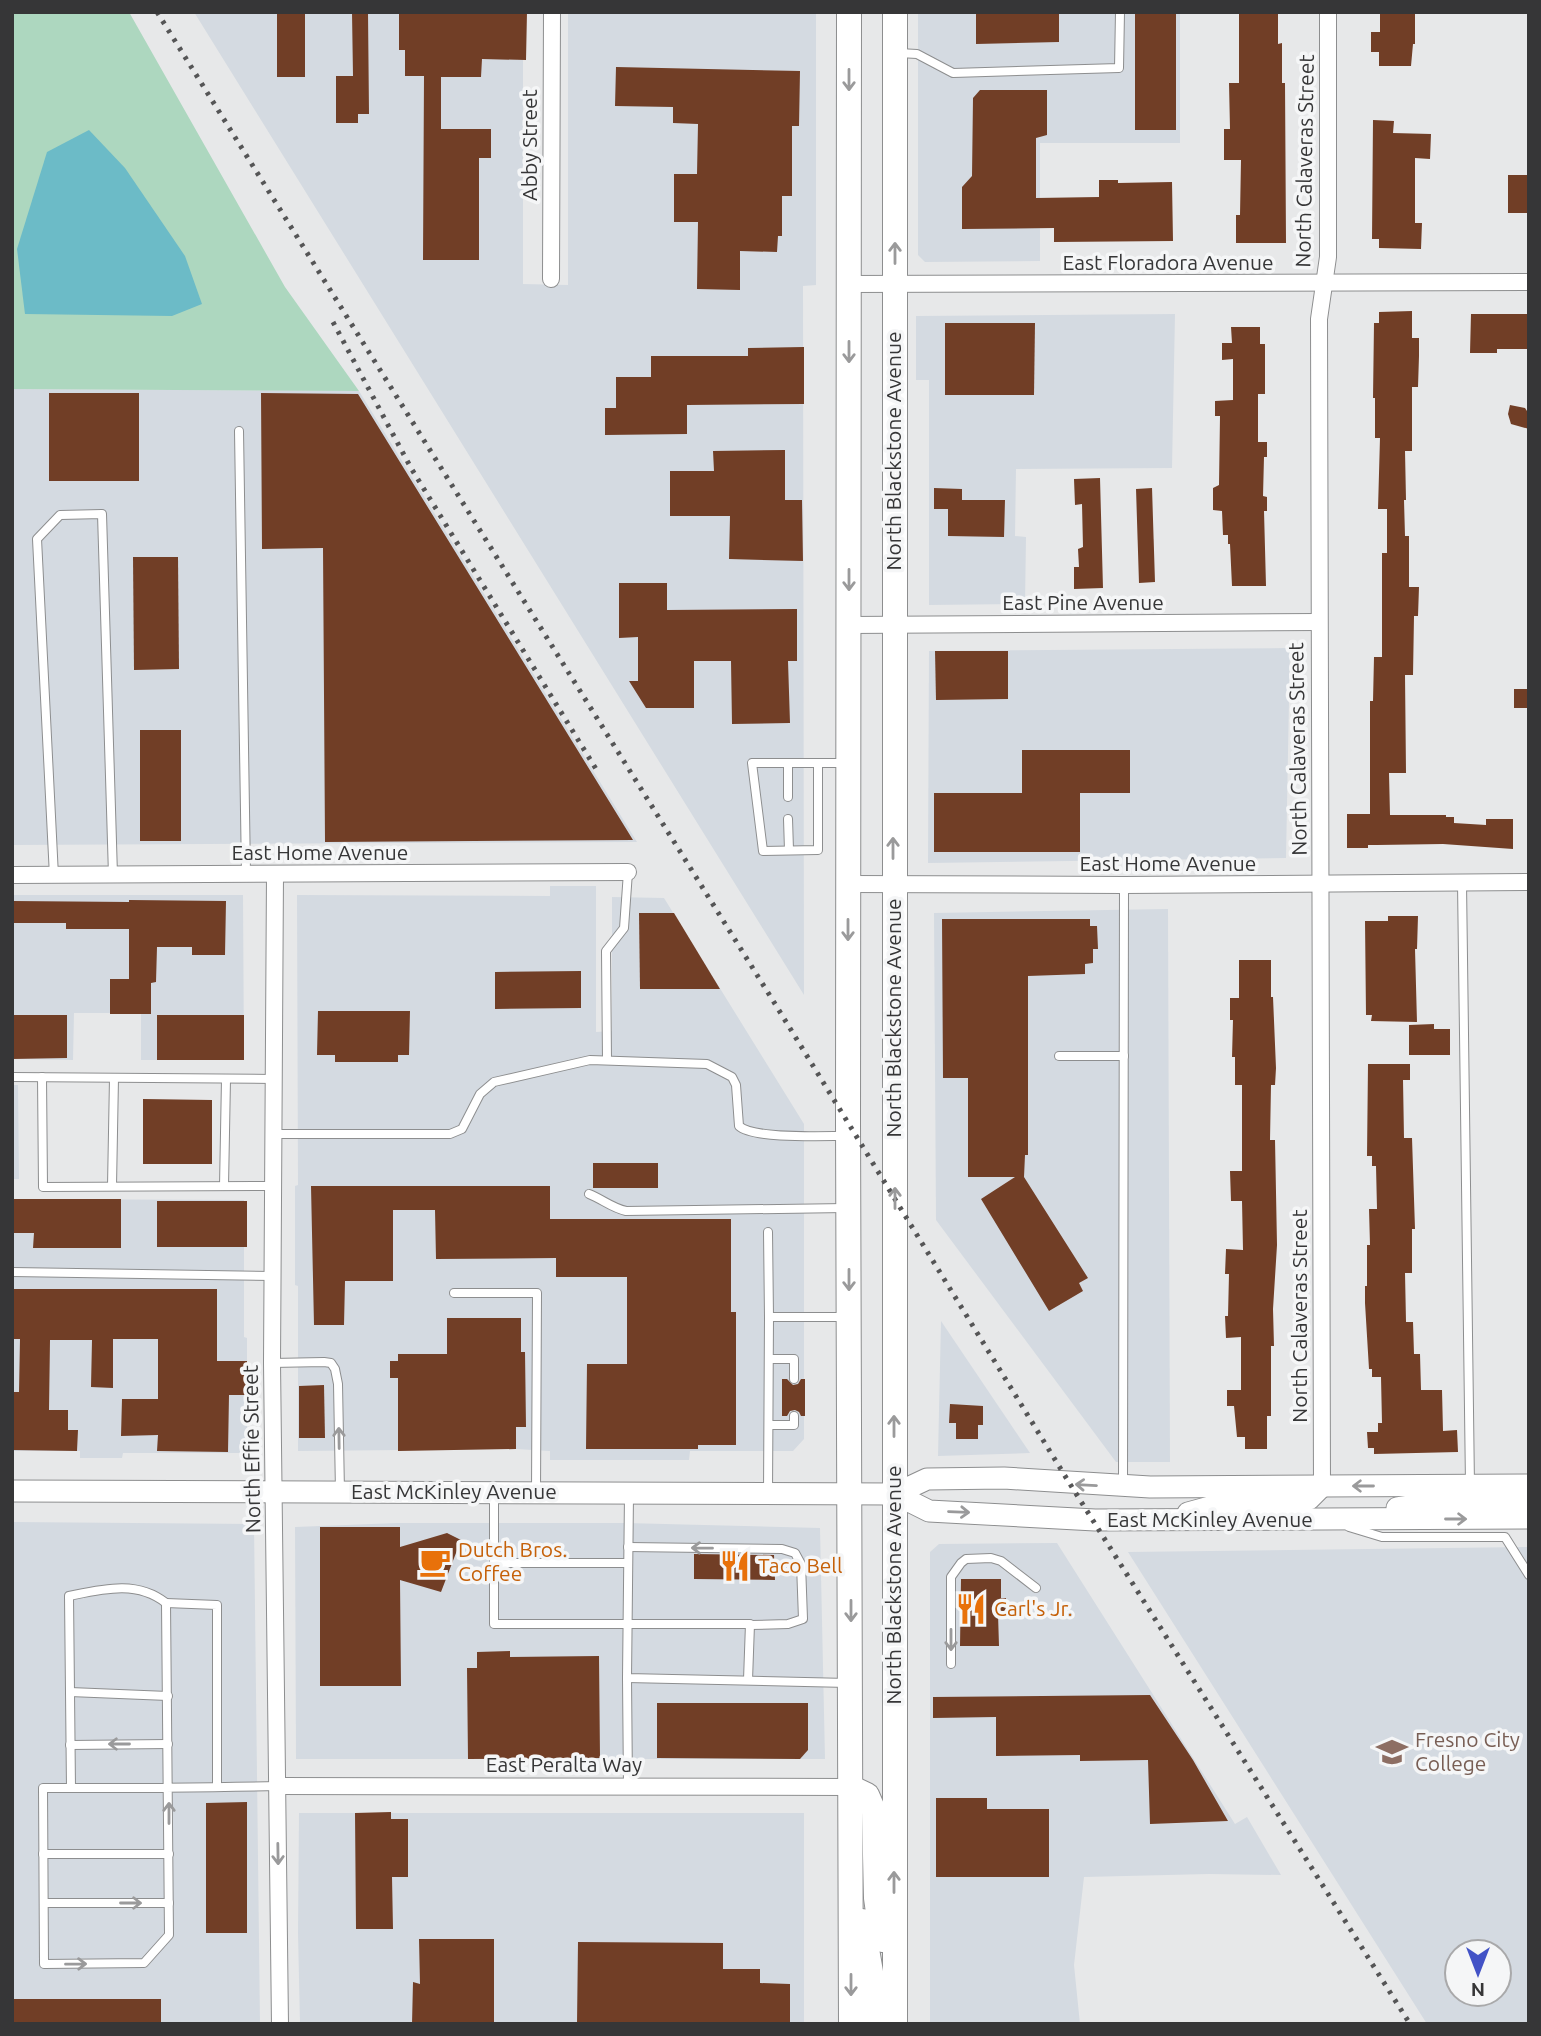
<svg xmlns="http://www.w3.org/2000/svg" width="1541" height="2036" viewBox="0 0 1541 2036" font-family="Ubuntu,sans-serif">
	<style>
		.built { fill: #d4dae1; fill-rule: evenodd }
		.green { fill: #add7bf }
		.water { fill: #6cbbc7 }
		.building { fill: #713e26 }
		.lines { fill: none; stroke-linecap: round; stroke-linejoin: round }
		.lane-casing { stroke: #8d8e8f; stroke-width: 10 }
		.street-casing { stroke: #8d8e8f; stroke-width: 18 }
		.secondary-casing { stroke: #8d8e8f; stroke-width: 23 }
		.primary-casing { stroke: #8d8e8f; stroke-width: 26 }
		.lane { stroke: #fff; stroke-width: 8 }
		.street { stroke: #fff; stroke-width: 16 }
		.secondary { stroke: #fff; stroke-width: 21 }
		.primary { stroke: #fff; stroke-width: 24 }
		.rail { stroke: #555556; stroke-width: 5; stroke-dasharray: 3.5 7; stroke-linecap: butt }
		.oneway { stroke: #9a9a9b }
		.labels { text-anchor: middle; stroke-width: 7; stroke-linejoin: round; paint-order: stroke }
		.street-label { font-size: 21px; fill: #363637; stroke: #f5f6f7 }
		.food-label { font-size: 21px; fill: #c56008; stroke: #f5f6f7; text-anchor: start }
		.education-label { font-size: 21px; fill: #785e54; stroke: #f5f6f7; text-anchor: start }
	</style>
	<rect width="100%" height="100%" fill="#e7e8e9"/>
	<g class="built">
		<path d="M194,12H523V284L568,285V12H816V285L803,286L804,995Z"/>
		<path d="M918,12H1180V143H1040V261L925,262L918,255Z"/>
		<path d="M1175,314L1172,468L1016,469L1015,536L1026,537L1025,604L929,605V380H916V316Z"/>
		<path d="M12,389L359,391L637,842L12,845Z"/>
		<path d="M1290,648L1286,858L928,863L929,651Z"/>
		<path d="M550,886H596V1032L612,1031V897L664,898L804,1124V1439L793,1451H690L689,1460H550V1451L516,1449L298,1451V1286L295,1285V1186L298,1185L297,895L550,896Z"/>
		<path d="M12,895H243L244,1060H141V1013H74L73,1060L12,1059Z"/>
		<path d="M1168,909L1170,1462H1116L936,1220L934,913Z"/>
		<path d="M12,1085H18L19,1179H12Z"/>
		<path d="M12,1199L244,1200V1337L247,1338V1451H244L243,1453H123L122,1458H80V1451H12Z"/>
		<path d="M941,1321L1030,1453L938,1456Z"/>
		<path d="M12,1522L254,1524L260,2024H12Z"/>
		<path d="M397,1523H626L820,1528L825,1759H296L295,1527Z"/>
		<path d="M1057,1543L1235,1824L1247,1817L1281,1875L1209,1874L1084,1877L1074,1965L1080,2024H930V1552L939,1544Z"/>
		<path d="M1529,1547V2024H1427L1128,1552ZM1457,1952H1499V1994H1457Z"/>
		<path d="M299,1813H804V2024H300L298,1933Z"/>
	</g>
	<path class="green" d="M12,12H129L285,287L359,391L12,389Z"/>
	<path class="water" d="M89,130L125,168L185,256L202,304L172,316L25,314L17,249L47,152Z"/>
	<g class="building">
		<rect x="277" y="12" width="28" height="65"/>
		<path d="M352,12H368L369,114H358V123H336V76H353Z"/>
		<path d="M399,12H527L526,60L482,59L481,77H441V129H491V158H479V260H423L424,76H405V50H399Z"/>
		<path d="M976,12H1059V42L976,44Z"/>
		<rect x="1135" y="12" width="41" height="118"/>
		<path d="M1239,12H1278V44L1282,43V83H1285L1286,243H1236V215H1240L1241,160H1224V129H1230L1229,83H1239Z"/>
		<path d="M1380,12H1415V44H1413L1411,66H1379V52H1371V32H1380Z"/>
		<path d="M616,67L800,71L799,126H792V196H782V236H778L777,252L740,251V290L697,289L698,222H674V174H697L698,124L673,123V107L615,106Z"/>
		<path d="M980,90H1047V135L1036,138V198L1099,197V180H1118V183L1172,182L1173,241L1054,242V228L962,229V187L972,176L973,98Z"/>
		<path d="M1373,120L1394,121L1393,133L1431,134L1430,159L1415,158V223H1422L1421,249L1379,248V239H1372Z"/>
		<rect x="1508" y="175" width="21" height="38"/>
		<path d="M1412,311V338H1419V356L1418,387H1412V451H1405L1406,500H1404L1405,536H1409V587H1419L1418,616H1414L1413,675H1405L1406,773H1389L1390,815H1446V817H1454V823L1486,825V819H1513V849L1443,844L1377,845H1368V848H1347V814H1370V701H1373L1374,657H1382V553H1387V509H1378L1380,438H1375V398H1373L1374,323H1379V312Z"/>
		<path d="M1471,314H1529V349H1497V353H1470Z"/>
		<path d="M945,323H1035L1034,395H945Z"/>
		<path d="M1231,327H1260V344H1265V394H1258V442H1267V457H1264L1263,496L1267,497V511H1264L1266,586H1232L1230,544H1228V535H1223L1222,511L1213,510V488L1219,485L1220,416H1215V401L1233,400V359L1222,360V343H1232Z"/>
		<path d="M804,347V404L687,405V434L605,435V408H616V377H651V356H748V348Z"/>
		<rect x="49" y="393" width="90" height="88"/>
		<path d="M261,393L358,394L633,840L325,842L323,548L262,549Z"/>
		<path d="M1510,405L1525,408L1529,414V429L1511,424L1508,414Z"/>
		<path d="M785,450V500H802L803,561L729,559L730,516H670V471H714L713,451Z"/>
		<path d="M1100,478L1103,588L1074,589V567H1079L1078,549L1083,547L1082,504L1075,505L1074,479Z"/>
		<path d="M934,488L962,489V500H1005L1004,537L948,536V509H934Z"/>
		<path d="M1152,488L1155,582L1139,583L1136,489Z"/>
		<path d="M133,557H178L179,669L134,670Z"/>
		<path d="M619,583H667V610L797,609V661H788L790,723L732,724L731,661H694V708H646L629,681H638V637L619,638Z"/>
		<path d="M935,651H1008V699L936,700Z"/>
		<rect x="1514" y="689" width="15" height="19"/>
		<rect x="140" y="730" width="41" height="111"/>
		<path d="M1022,750H1130V793H1080V852H934V793H1022Z"/>
		<path d="M129,900L226,901L225,955H192V947H157L156,982L151,983V1014H110V979H129V929H66V923H12V901L129,902Z"/>
		<path d="M639,913H674L720,989H640Z"/>
		<path d="M1388,916H1418L1417,949H1415L1417,1022L1371,1021L1372,1015H1366L1365,921H1388Z"/>
		<path d="M942,919H1090V926H1097L1098,949H1093V963L1085,964V974L1028,976V1155H1025L1024,1177L1088,1278L1079,1283L1083,1291L1049,1311L981,1199L1015,1177H968V1078H943Z"/>
		<path d="M1239,960H1271V997H1273L1276,1068L1275,1085H1271L1270,1140H1275L1277,1245L1273,1309L1274,1346H1271V1416H1267V1449H1245V1437H1237L1234,1406H1227V1390H1241V1337L1226,1338L1225,1316H1228L1229,1274H1225L1226,1249L1243,1250L1242,1201H1231L1230,1171H1242V1085H1235V1057H1232L1233,1020H1230V998H1239Z"/>
		<path d="M581,971V1008L495,1009V972Z"/>
		<path d="M318,1011H410L409,1055H398V1062H335V1055H317Z"/>
		<path d="M12,1015H67V1058L12,1059Z"/>
		<rect x="157" y="1015" width="87" height="45"/>
		<path d="M1434,1024V1029H1450V1055H1409V1025Z"/>
		<path d="M1368,1064H1410V1080H1403L1404,1138H1412L1415,1229H1412V1273H1405L1406,1322H1413L1414,1354H1420L1421,1390H1442L1443,1431L1457,1430L1458,1452L1374,1454V1448H1368L1367,1432H1378V1423H1382L1381,1377H1372V1369H1369L1365,1303V1286H1367V1245H1370L1369,1209H1377L1376,1166H1372V1156H1367Z"/>
		<path d="M143,1099L212,1100V1164H143Z"/>
		<rect x="593" y="1163" width="65" height="25"/>
		<path d="M311,1186H550V1219H731V1312H736V1445H698V1449H586L587,1364H627V1277H556V1258L436,1259L435,1210H393V1281H345L344,1325H314Z"/>
		<path d="M12,1199H121V1248H33L34,1233H12Z"/>
		<rect x="157" y="1201" width="90" height="46"/>
		<path d="M12,1289H217V1361H247V1395H229L228,1452L157,1451L158,1435L121,1436L122,1399H158V1339H113V1388L91,1387L92,1340H50L49,1410H68V1430H78L77,1451L12,1450V1392H19L20,1339H12Z"/>
		<path d="M447,1318H521V1352H525L526,1427H516V1449L398,1451V1378H390V1361H398V1354H447Z"/>
		<path d="M782,1379H787L793,1385L798,1384L801,1379H805V1416H801L799,1412L795,1410L790,1411L787,1416H782Z"/>
		<path d="M324,1385L325,1438H299V1386Z"/>
		<path d="M950,1404L983,1406V1425H978V1439H956V1423H949Z"/>
		<path d="M320,1527H400V1547L447,1533L461,1540L441,1592L400,1580L401,1686H320Z"/>
		<path d="M694,1554L774,1555L775,1580L694,1579Z"/>
		<path d="M961,1579H1001V1598H1006V1614H998L999,1646H960Z"/>
		<path d="M510,1651V1657L599,1656L600,1758L468,1759L467,1668H477V1652Z"/>
		<path d="M1150,1695L1193,1760L1228,1821L1150,1824L1148,1760L1080,1761V1755L996,1756V1717L933,1718V1697Z"/>
		<path d="M657,1703H808V1750L800,1759L657,1758Z"/>
		<path d="M936,1798H987V1809H1049V1877H936Z"/>
		<path d="M247,1802V1933H206V1803Z"/>
		<path d="M391,1812V1819H408V1877H392L393,1929H356L355,1813Z"/>
		<path d="M419,1939H494V2024H412L413,1982L420,1984Z"/>
		<path d="M578,1942L723,1943V1969H760V1983L790,1984V2024H577Z"/>
		<rect x="12" y="1999" width="149" height="25"/>
	</g>
	<g class="lines">
		<defs>
			<g id="lane">
				<path d="M899,53L917,54L953,73L1119,68L1120,12"/>
				<path d="M239,431L246,874"/>
				<path d="M788,763V797"/>
				<path d="M818,763V850L763,851L752,763C783,763 814,763 845,763"/>
				<path d="M788,819L789,850"/>
				<path d="M54,876L37,539L60,515L102,514L113,875"/>
				<path d="M1462,883L1470,1485"/>
				<path d="M1059,1056H1124"/>
				<path d="M607,1060L606,951L624,928L628,872"/>
				<path d="M12,1077L274,1079"/>
				<path d="M42,1077L43,1187L273,1186"/>
				<path d="M274,1134H450L462,1129L480,1094L494,1082L590,1060L707,1064L732,1077L736,1085L739,1126C753,1139 823,1136 845,1136"/>
				<path d="M112,1186L114,1078"/>
				<path d="M224,1186L226,1079"/>
				<path d="M589,1194C602,1199 612,1208 626,1211L846,1208"/>
				<path d="M768,1232L769,1317"/>
				<path d="M12,1272L273,1276"/>
				<path d="M454,1293H537L536,1492"/>
				<path d="M769,1359H794V1379"/>
				<path d="M272,1363L324,1362L331,1363L335,1369L338,1384L340,1492"/>
				<path d="M769,1425H794V1416"/>
				<path d="M1123,1484L1124,885"/>
				<path d="M768,1493L769,1317H846"/>
				<path d="M494,1495V1624H750L748,1680"/>
				<path d="M629,1495L627,1678L848,1683"/>
				<path d="M1349,1527L1382,1537H1505L1529,1575"/>
				<path d="M628,1547L782,1549L795,1553L801,1564L803,1619L788,1624L750,1625"/>
				<path d="M494,1563H628"/>
				<path d="M166,1603L217,1605V1787"/>
				<path d="M951,1664V1577L961,1563L966,1559L991,1558L1001,1561L1036,1588"/>
				<path d="M627,1678L628,1786"/>
				<path d="M70,1692L168,1696"/>
				<path d="M70,1745L168,1744"/>
				<path d="M71,1788L69,1596C103,1589 137,1580 166,1603L169,1935L144,1963L44,1964L43,1788C121,1788 199,1788 278,1786"/>
				<path d="M43,1854H169"/>
				<path d="M44,1903H169"/>
			</g>
			<g id="street">
				<path d="M551,279L552,12"/>
				<path d="M849,284L1529,282"/>
				<path d="M849,625L1318,622"/>
				<path d="M275,874L272,1363L280,2024"/>
				<path d="M12,875L628,872"/>
				<path d="M848,884L1124,885L1529,882"/>
				<path d="M1322,1486L1319,319L1328,257V12"/>
				<path d="M278,1786L850,1787"/>
			</g>
			<g id="secondary">
				<path d="M12,1491L895,1494L929,1511L1095,1520L1529,1518"/>
				<path d="M895,1494L927,1479L1004,1478L1150,1487L1529,1485"/>
				<path d="M1397,1508L1436,1502H1529"/>
				<path d="M1188,1513L1210,1507L1291,1503L1309,1499L1321,1487"/>
			</g>
			<g id="primary">
				<path d="M849,12L848,1123L851,2024"/>
				<path d="M850,1787L867,1795L874,1811L876,1898L882,1940"/>
				<path d="M862,1921L871,1972L872,2024"/>
				<path d="M895,2024V12"/>
			</g>
		</defs>
		<use href="#lane" class="lane-casing"/>
		<use href="#street" class="street-casing"/>
		<use href="#secondary" class="secondary-casing"/>
		<use href="#primary" class="primary-casing"/>
		<use href="#lane" class="lane"/>
		<use href="#street" class="street"/>
		<use href="#secondary" class="secondary"/>
		<use href="#primary" class="primary"/>
		<g class="rail">
			<path d="M157,12L772,999L1070,1484L1410,2024"/>
			<path d="M333,322L411,468L596,769"/>
		</g>
	</g>
	<defs><path id="oneway-shaft" d="M-6 0H5M1.5-3L5.5 0L1.5 3" fill="none" stroke-width="1.6" stroke-linecap="round" stroke-linejoin="round" transform="scale(1.75)"/></defs>
	<g class="oneway">
		<use href="#oneway-shaft" transform="translate(849 80) rotate(90)"/>
		<use href="#oneway-shaft" transform="translate(895 253) rotate(-90)"/>
		<use href="#oneway-shaft" transform="translate(849 352) rotate(90)"/>
		<use href="#oneway-shaft" transform="translate(849 580) rotate(90)"/>
		<use href="#oneway-shaft" transform="translate(893 848) rotate(-90)"/>
		<use href="#oneway-shaft" transform="translate(848 930) rotate(90)"/>
		<use href="#oneway-shaft" transform="translate(895 1198) rotate(-90)"/>
		<use href="#oneway-shaft" transform="translate(849 1280) rotate(90)"/>
		<use href="#oneway-shaft" transform="translate(894 1426) rotate(-90)"/>
		<use href="#oneway-shaft" transform="translate(339 1438) rotate(-91)"/>
		<use href="#oneway-shaft" transform="translate(1086 1485) rotate(-177)"/>
		<use href="#oneway-shaft" transform="translate(1363 1486) rotate(180)"/>
		<use href="#oneway-shaft" transform="translate(959 1512) rotate(2)"/>
		<use href="#oneway-shaft" transform="translate(1456 1519)"/>
		<use href="#oneway-shaft" transform="translate(702 1548) rotate(-179)"/>
		<use href="#oneway-shaft" transform="translate(851 1611) rotate(90)"/>
		<use href="#oneway-shaft" transform="translate(951 1640) rotate(90)"/>
		<use href="#oneway-shaft" transform="translate(119 1744) rotate(180)"/>
		<use href="#oneway-shaft" transform="translate(169 1813) rotate(-90)"/>
		<use href="#oneway-shaft" transform="translate(278 1854) rotate(89)"/>
		<use href="#oneway-shaft" transform="translate(894 1882) rotate(-90)"/>
		<use href="#oneway-shaft" transform="translate(131 1903)"/>
		<use href="#oneway-shaft" transform="translate(76 1964) rotate(-1)"/>
		<use href="#oneway-shaft" transform="translate(851 1985) rotate(90)"/>
	</g>
	<defs>
		<symbol id="cafe-bare" viewBox="-9 -9 18 18"><path d="M-5.5-4.5H6V0H3Q3 3.5 0 3.5H-2.5Q-5.5 3.5-5.5 0ZM3-3.2v2h1.7v-2ZM-6 4.5H4V6H-6Z" fill="#e8710a" stroke="#f5f6f7" stroke-width="2.5" paint-order="stroke"/></symbol>
		<symbol id="restaurant-bare" viewBox="-9 -9 18 18"><path d="M-5-6h1v4h1v-4h1v4h1v-4h1v5L-1.5 .5V6h-2V.5L-5-1ZM5-6V6H3V1.5H1.5Q1.5-4 5-6Z" fill="#e8710a" stroke="#f5f6f7" stroke-width="2.5" paint-order="stroke"/></symbol>
		<symbol id="university-bare" viewBox="-9 -9 18 18"><path d="M0-5L7-2L0 1L-7-2ZM-4 1L0 2.5L4 1V4Q0 6-4 4Z" fill="#8d6e63" stroke="#f5f6f7" stroke-width="2.5" paint-order="stroke"/></symbol>
	</defs>
	<g fill-rule="evenodd">
		<use href="#cafe-bare" x="413" y="1540" width="44" height="44"/>
		<use href="#restaurant-bare" x="713" y="1544" width="44" height="44"/>
		<use href="#restaurant-bare" x="949" y="1587" width="44" height="44"/>
		<use href="#university-bare" x="1370" y="1730" width="44" height="44"/>
	</g>
	<g class="labels">
		<g class="street-label">
			<text transform="translate(530 145) rotate(-90)" y="7">Abby Street</text>
			<text transform="translate(1305 161) rotate(-89)" y="7">North Calaveras Street</text>
			<text x="1168" y="270">East Floradora Avenue</text>
			<text transform="translate(894 451) rotate(-90)" y="7">North Blackstone Avenue</text>
			<text x="1083" y="610">East Pine Avenue</text>
			<text transform="translate(1298 749) rotate(-91)" y="7">North Calaveras Street</text>
			<text x="320" y="860">East Home Avenue</text>
			<text x="1168" y="871">East Home Avenue</text>
			<text transform="translate(894 1018) rotate(-90)" y="7">North Blackstone Avenue</text>
			<text transform="translate(1300 1316) rotate(-90)" y="7">North Calaveras Street</text>
			<text transform="translate(252 1449) rotate(-91)" y="7">North Effie Street</text>
			<text x="454" y="1499">East McKinley Avenue</text>
			<text x="1210" y="1527">East McKinley Avenue</text>
			<text transform="translate(894 1585) rotate(-90)" y="7">North Blackstone Avenue</text>
			<text x="564" y="1772">East Peralta Way</text>
		</g>
		<g class="food-label">
			<text x="458" y="1557">Dutch Bros.<tspan x="458" dy="24">Coffee</tspan></text>
			<text x="758" y="1573">Taco Bell</text>
			<text x="994" y="1616">Carl's Jr.</text>
		</g>
		<g class="education-label">
			<text x="1415" y="1747">Fresno City<tspan x="1415" dy="24">College</tspan></text>
		</g>
	</g>
	<rect width="1541" height="2036" fill="none" stroke="#363637" stroke-width="28"/>
	<g transform="translate(1478 1973) rotate(180)"><circle r="33" fill="#f5f6f7" stroke="#a9a9aa" stroke-width="2"/>
	<path d="M0-5L12 26L0 18L-12 26Z" fill="#4252c6"/>
	<text y="-10" font-size="19" font-weight="bold" text-anchor="middle" fill="#363637">N</text>
	</g>
</svg>
